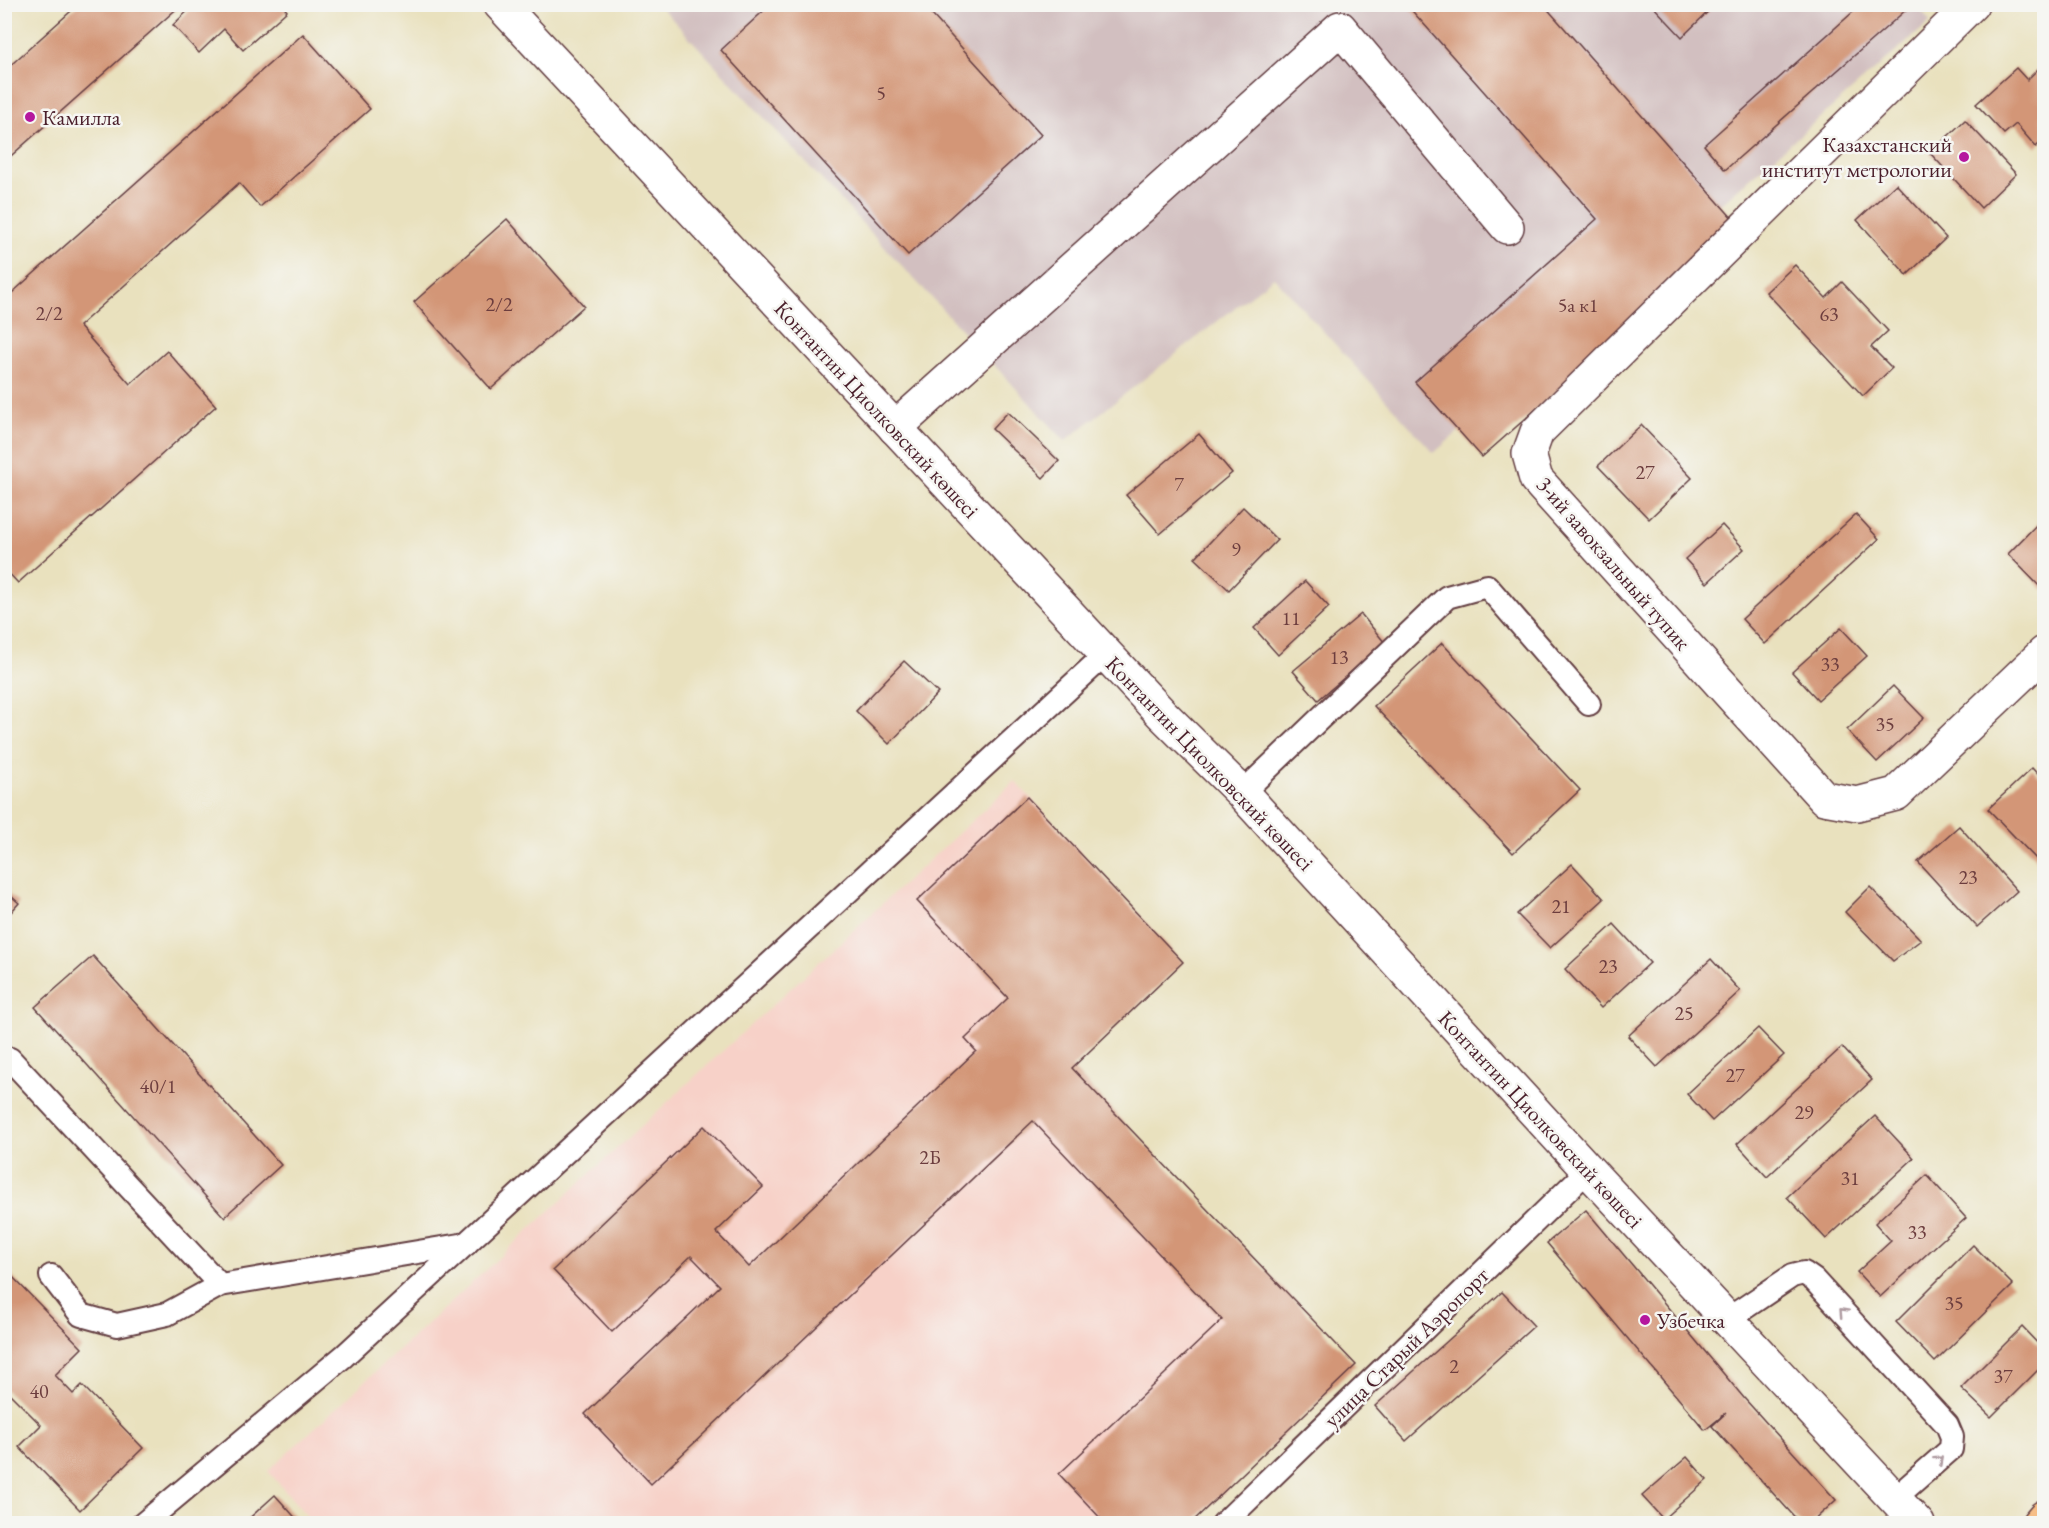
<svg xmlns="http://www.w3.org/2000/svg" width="2049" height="1528" viewBox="0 0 2049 1528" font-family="'EB Garamond',serif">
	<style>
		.built { fill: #f7d1c8 }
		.industrial { fill: #d2bfc0 }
		.building { fill: #d39677 }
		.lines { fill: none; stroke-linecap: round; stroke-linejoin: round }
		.service-casing { stroke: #623c41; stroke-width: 26 }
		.minor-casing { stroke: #623c41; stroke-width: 36 }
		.primary-casing { stroke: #623c41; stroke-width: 36 }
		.service { stroke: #fff; stroke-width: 22 }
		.minor { stroke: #fff; stroke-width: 33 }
		.primary { stroke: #f6be87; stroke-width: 33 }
		.oneway { stroke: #ae9aa0 }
		.poi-dot { fill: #b5179e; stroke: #f6f6f2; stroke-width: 2 }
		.labels { text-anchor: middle; stroke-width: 5; stroke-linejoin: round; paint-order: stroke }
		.number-label { font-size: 20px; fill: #6c3d3e }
		.poi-label { font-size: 22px; fill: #4a1f2b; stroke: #f6f6f2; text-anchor: start }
		.street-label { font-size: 22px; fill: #4a1f2b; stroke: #f6f6f2 }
	</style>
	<rect width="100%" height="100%" fill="#f6f6f2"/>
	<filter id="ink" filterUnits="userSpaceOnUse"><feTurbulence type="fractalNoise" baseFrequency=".0167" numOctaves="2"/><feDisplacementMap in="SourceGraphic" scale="12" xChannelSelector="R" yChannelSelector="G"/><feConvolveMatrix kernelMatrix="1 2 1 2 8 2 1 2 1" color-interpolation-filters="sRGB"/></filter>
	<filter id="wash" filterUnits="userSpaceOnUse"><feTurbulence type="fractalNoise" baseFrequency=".008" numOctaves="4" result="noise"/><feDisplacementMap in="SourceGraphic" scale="24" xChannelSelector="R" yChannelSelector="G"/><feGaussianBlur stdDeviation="1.35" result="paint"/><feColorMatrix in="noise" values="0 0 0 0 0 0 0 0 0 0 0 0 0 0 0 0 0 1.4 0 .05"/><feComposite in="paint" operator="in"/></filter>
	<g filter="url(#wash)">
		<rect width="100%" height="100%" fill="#e9e1be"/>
		<path class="built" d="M1015,781L1183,962L1072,1068L1356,1365L1192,1523H313L268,1471Z"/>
		<path class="industrial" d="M1916,4L1930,22L1434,453L1274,277L1065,441L659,5Z"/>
		<g id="blocks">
			<g class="building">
				<path d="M79,4H182L4,162V71Z"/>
				<path d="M195,4H281L287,11L243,50L224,29L199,53L173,25Z"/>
				<path d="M771,4H922L1041,135L908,255L721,50Z"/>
				<path d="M1406,4H1543L1741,228L1482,457L1415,382L1597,219Z"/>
				<path d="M1651,4H1716L1682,37Z"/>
				<path d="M1862,4H1903L1907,9L1725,170L1704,145Z"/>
				<path d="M303,34L370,109L260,207L239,183L79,326L130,384L167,351L216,406L18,583L4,568V300Z"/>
				<path d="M2016,68L2027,80L2038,69L2044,76V139L2036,147L2016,124L2004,134L1976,104Z"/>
				<path d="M1965,120L2016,174L1981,208L1930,153Z"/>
				<path d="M1896,184L1946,238L1907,275L1857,220Z"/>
				<path d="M507,219L584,306L491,389L414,302Z"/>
				<path d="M1795,265L1826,298L1842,282L1888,331L1871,347L1892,368L1863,396L1766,292Z"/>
				<path d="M1008,412L1059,461L1043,478L992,429Z"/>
				<path d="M1641,425L1692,478L1649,519L1598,466Z"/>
				<path d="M1199,434L1232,473L1160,534L1126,495Z"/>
				<path d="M1243,507L1277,540L1229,590L1195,558Z"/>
				<path d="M1856,514L1879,539L1765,644L1742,619Z"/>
				<path d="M2044,517V591L2008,554Z"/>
				<path d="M1722,525L1744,549L1707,583L1685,559Z"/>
				<path d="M1305,581L1329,607L1278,655L1254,628Z"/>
				<path d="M1361,614L1385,643L1318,700L1293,671Z"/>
				<path d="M1841,628L1867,656L1818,700L1792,672Z"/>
				<path d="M1442,643L1580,790L1513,853L1374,706Z"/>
				<path d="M904,661L938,693L889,744L856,711Z"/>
				<path d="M1893,686L1924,718L1877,762L1847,730Z"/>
				<path d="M2032,768L2044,781V858L2040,863L1988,809Z"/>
				<path d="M1027,797L1183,962L1072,1068L1356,1365L1190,1524H1106L1059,1474L1222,1320L1033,1121L651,1484L585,1414L720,1286L691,1256L612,1332L553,1270L704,1126L763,1187L716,1232L749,1267L976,1051L965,1039L1008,998L917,901Z"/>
				<path d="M1959,826L2017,891L1977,927L1918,862Z"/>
				<path d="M1572,864L1604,899L1550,948L1517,914Z"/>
				<path d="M1870,887L1921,940L1893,961L1845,912Z"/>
				<path d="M4,890L19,903L4,920Z"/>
				<path d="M1614,924L1650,963L1601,1008L1565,969Z"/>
				<path d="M93,956L281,1165L224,1217L35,1007Z"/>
				<path d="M1711,959L1740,991L1657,1067L1628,1036Z"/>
				<path d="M1758,1028L1784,1055L1712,1121L1687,1094Z"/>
				<path d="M1842,1047L1872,1080L1767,1177L1737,1144Z"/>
				<path d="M1875,1116L1914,1158L1826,1239L1787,1197Z"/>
				<path d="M1927,1175L1966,1218L1880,1297L1857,1272L1891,1241L1875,1223Z"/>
				<path d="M1586,1210L1744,1398L1836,1500L1810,1524H1801L1712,1426L1726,1413L1705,1430L1547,1243Z"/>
				<path d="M1973,1245L2013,1285L1935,1362L1896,1322Z"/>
				<path d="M4,1268L82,1348L55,1375L73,1394L82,1385L143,1448L80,1510L19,1447L41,1425L4,1388Z"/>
				<path d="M1502,1292L1534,1326L1406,1441L1375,1406Z"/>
				<path d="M2022,1327L2044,1350V1364L1991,1417L1961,1388Z"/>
				<path d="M1687,1457L1707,1480L1663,1519L1642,1496Z"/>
				<path d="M275,1495L301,1524H243Z"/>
			</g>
		</g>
	</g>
	<g filter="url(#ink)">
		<use href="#blocks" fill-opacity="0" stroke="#623c41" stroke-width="1.5"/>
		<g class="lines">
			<defs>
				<g id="service">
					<path d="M1242,793L1447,597L1487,586L1589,704"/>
					<path d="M10,1059L220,1285"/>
					<path d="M51,1276L81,1315L117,1325L167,1314L220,1285L466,1244"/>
					<path d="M1728,1319L1792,1276L1804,1273L1814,1280L1947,1425L1952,1437L1951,1449L1895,1498"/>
					<path d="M143,1524L344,1356L1106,654"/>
					<path d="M1223,1524L1588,1170"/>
				</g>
				<g id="minor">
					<path d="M500,4L1162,714L1242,793L1588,1170L1918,1524"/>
					<path d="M1972,4L1537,432L1529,454L1536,479L1824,798L1857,804L1896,794L2044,653"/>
					<path d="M895,428L1340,28L1507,227"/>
				</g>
				<path id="primary" d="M2038,1524L2044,1517"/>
			</defs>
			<use href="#service" class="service-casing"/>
			<use href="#minor" class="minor-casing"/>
			<use href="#primary" class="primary-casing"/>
			<use href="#service" class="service"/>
			<use href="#minor" class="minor"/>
			<use href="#primary" class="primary"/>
		</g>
		<defs><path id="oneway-chevron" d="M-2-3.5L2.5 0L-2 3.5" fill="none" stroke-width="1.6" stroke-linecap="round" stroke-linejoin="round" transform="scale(1.5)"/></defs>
		<g class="oneway">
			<use href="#oneway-chevron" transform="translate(1843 1312) rotate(-133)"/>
			<use href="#oneway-chevron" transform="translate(1939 1460) rotate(-42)"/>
		</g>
	</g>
	<g class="poi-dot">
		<circle cx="30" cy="117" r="6"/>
		<circle cx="1964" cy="157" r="6"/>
		<circle cx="1645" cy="1320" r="6"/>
	</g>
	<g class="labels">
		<g class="number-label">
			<text x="881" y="100">5</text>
			<text x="499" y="311">2/2</text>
			<text x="1578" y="312">5а к1</text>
			<text x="49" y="320">2/2</text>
			<text x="1829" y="321">63</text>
			<text x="1645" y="479">27</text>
			<text x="1179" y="491">7</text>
			<text x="1236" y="556">9</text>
			<text x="1291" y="625">11</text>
			<text x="1339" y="664">13</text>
			<text x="1830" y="671">33</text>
			<text x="1885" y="731">35</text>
			<text x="1968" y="884">23</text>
			<text x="1561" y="913">21</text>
			<text x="1608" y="973">23</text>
			<text x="1684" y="1020">25</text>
			<text x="1735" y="1082">27</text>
			<text x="158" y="1093">40/1</text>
			<text x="1804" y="1119">29</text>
			<text x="930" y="1164">2Б</text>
			<text x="1850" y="1185">31</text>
			<text x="1917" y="1239">33</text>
			<text x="1954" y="1310">35</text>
			<text x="1454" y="1373">2</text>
			<text x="2003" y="1383">37</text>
			<text x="39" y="1398">40</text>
		</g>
		<g class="poi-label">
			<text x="42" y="125">Камилла</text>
			<text x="1952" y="152" text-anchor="end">Казахстанский<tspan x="1952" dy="25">институт метрологии</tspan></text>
			<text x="1657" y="1328">Узбечка</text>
		</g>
		<g class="street-label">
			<text transform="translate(877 409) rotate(47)" y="8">Контантин Циолковский көшесі</text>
			<text transform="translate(1614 563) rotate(49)" y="8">3-ий завокзальный тупик</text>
			<text transform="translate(1210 763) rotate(46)" y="8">Контантин Циолковский көшесі</text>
			<text transform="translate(1541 1119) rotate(47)" y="8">Контантин Циолковский көшесі</text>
			<text transform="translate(1406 1347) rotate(-44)" y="8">улица Старый Аэропорт</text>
		</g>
	</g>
	<rect width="2049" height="1528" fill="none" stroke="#f6f6f2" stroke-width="24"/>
</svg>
